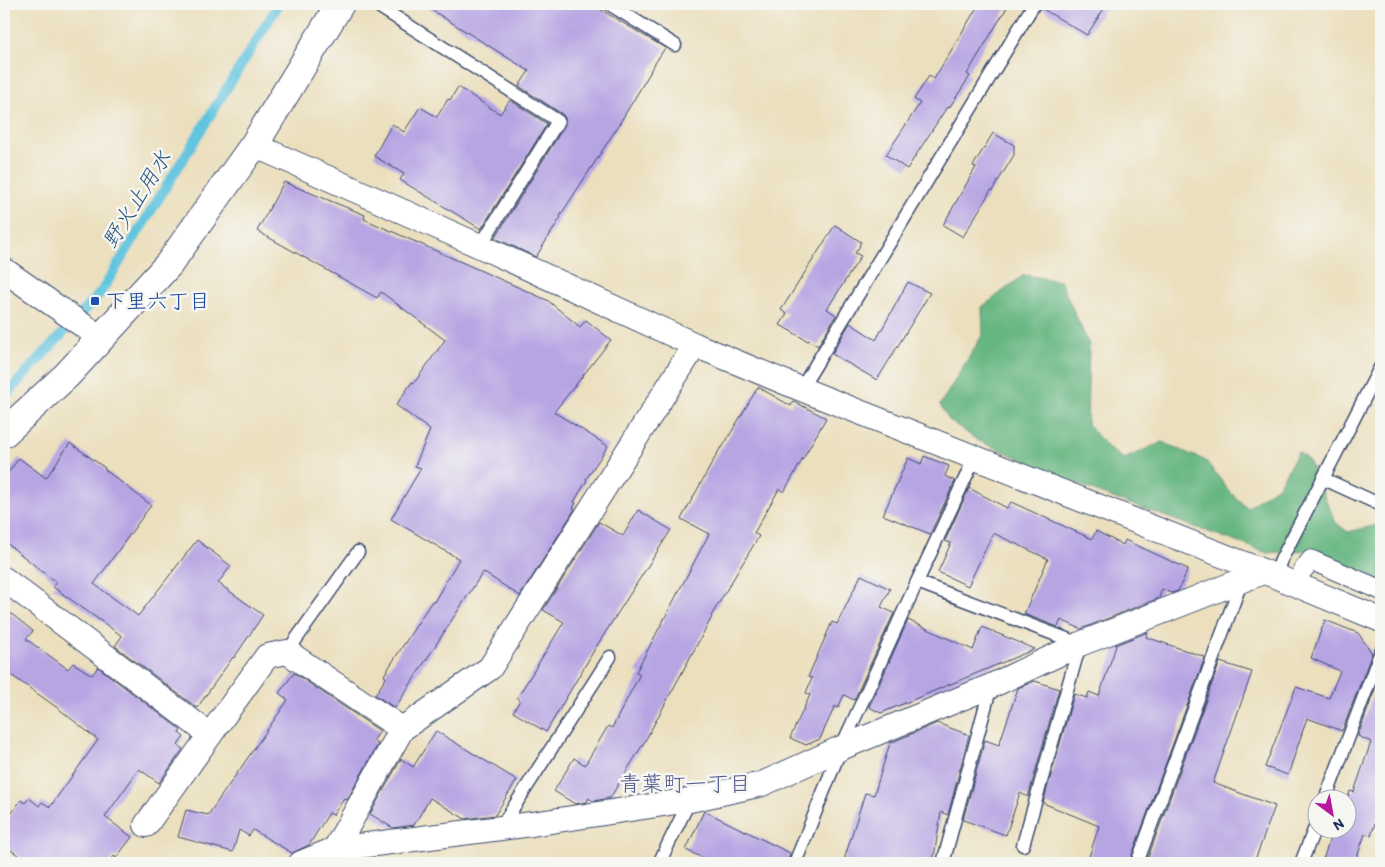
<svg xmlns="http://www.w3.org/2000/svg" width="1385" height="867" viewBox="0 0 1385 867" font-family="Itim,'Klee One',sans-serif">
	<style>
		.forest { fill: #66b681; stroke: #407270 }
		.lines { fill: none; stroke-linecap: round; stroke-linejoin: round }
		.stream { stroke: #61c4df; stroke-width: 10 }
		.building { fill: #b7a5e3 }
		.service-casing { stroke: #3a496c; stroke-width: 15 }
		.pedestrian-casing { stroke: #3a496c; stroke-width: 21 }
		.minor-casing { stroke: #3a496c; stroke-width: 26 }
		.tertiary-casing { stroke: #3a496c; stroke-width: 30 }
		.service { stroke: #fff; stroke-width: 12 }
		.pedestrian { stroke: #fff; stroke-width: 19 }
		.minor { stroke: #fff; stroke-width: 24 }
		.tertiary { stroke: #fff; stroke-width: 28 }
		.transit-dot { fill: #1a4fb4; stroke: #f6f6f2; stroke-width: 2 }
		.labels { text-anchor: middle; stroke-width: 5; stroke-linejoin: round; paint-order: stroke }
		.transit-label { font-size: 21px; fill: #164399; stroke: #f6f6f2; text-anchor: start }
		.water-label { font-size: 22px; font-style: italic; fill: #2c547e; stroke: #f6f6f2 }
		.neighbourhood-label { font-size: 22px; fill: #52588d; stroke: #f6f6f2 }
	</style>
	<rect width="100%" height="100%" fill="#f6f6f2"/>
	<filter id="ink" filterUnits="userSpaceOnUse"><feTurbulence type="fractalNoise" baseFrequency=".02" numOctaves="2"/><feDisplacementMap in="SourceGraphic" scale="10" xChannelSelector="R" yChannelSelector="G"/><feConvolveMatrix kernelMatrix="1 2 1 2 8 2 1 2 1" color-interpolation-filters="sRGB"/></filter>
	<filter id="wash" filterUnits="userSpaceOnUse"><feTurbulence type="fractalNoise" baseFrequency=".0096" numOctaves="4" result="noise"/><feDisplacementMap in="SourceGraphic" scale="20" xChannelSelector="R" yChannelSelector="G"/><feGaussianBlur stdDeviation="1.12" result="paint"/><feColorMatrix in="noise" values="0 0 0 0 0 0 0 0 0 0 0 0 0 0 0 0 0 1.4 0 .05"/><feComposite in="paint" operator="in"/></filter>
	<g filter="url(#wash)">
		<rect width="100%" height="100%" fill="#ebdfbd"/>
		<path class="forest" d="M1024,275L1060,281L1089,345L1087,424L1108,448L1124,459L1162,442L1206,461L1230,492L1247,508L1279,485L1298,452L1309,461L1336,523L1348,532L1381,524V581L1311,550L1268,553L1102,494L977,440L949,420L940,405L983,334L982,307Z"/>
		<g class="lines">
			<path class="stream" d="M4,397L101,292L279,4"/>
		</g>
		<g id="blocks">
			<g class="building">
				<path d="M422,4H591L665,48L650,71H651L615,131L560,216L561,217L536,257L495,238L565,125V118L562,114L519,86L529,71Z"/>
				<path d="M979,4H1009L967,74L970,76L949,108L947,107L907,169L886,155L920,103L914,99L929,76L934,79Z"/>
				<path d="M1042,4H1107L1087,35L1041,8Z"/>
				<path d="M458,87L500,114L510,100L547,124L481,229L400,180L404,174L374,156L392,124L404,132L420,107L437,117L448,99L450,100Z"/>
				<path d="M993,133L1014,145V155L992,191L991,190L963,237L943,225L976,167L973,166Z"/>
				<path d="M284,182L365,215L364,219L547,300L580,327L586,320L611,340L554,412L608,446L586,479L587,480L574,502L576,503L573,508L575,509L520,596L483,572L395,708L375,695L386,678L384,675L432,601L434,602L459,559L391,519L421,468L415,466L430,430L396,405L412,382L414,383L445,340L381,292L377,298L257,231Z"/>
				<path d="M835,225L861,242L859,245L860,246L855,253L861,256L827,309L836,315L818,346L808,340V341L780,325L787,314L781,310Z"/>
				<path d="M908,282L930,293L877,380L832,354L850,323L876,340Z"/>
				<path d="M758,387L791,406L793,401L826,418L784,492L779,489L754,533L759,536L711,616L712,617L645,741L610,798L593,801L589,798L587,802L575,804L554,791L574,758L585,765L608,726L612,728L640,674L636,672L709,534L681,519L721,447L722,448Z"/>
				<path d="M70,443L105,468L104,469L151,505L94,584L138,616L197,540L231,566L218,583L263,615L234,658L233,657L197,708L115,646L122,636L53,587L57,583L4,541V478L19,458L46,478Z"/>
				<path d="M924,456L949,466L945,476L955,481L930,534L883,515L908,458L921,464Z"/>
				<path d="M969,488L1007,508L1011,502L1092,539L1096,531L1123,545L1125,540L1188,569L1178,591L1171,593L1162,589L1159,598L1081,629L1061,620L1058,627L1024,614L1048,559L993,533L968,586L938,572L951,543L945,541Z"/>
				<path d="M638,510L671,530L596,647L546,732L513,712L520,700L517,698L564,622L543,610L599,522L623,536Z"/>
				<path d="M861,575L890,589L881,607L894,613L854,700L844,695L838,708L835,706L820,739L806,745L790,738L810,695L806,693L812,678L808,677L832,622L837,624Z"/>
				<path d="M4,608L33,631L26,639L68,669L73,663L92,675L98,667L181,730L179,733L184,737L178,745L183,749L159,783L139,769L105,817L132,837L116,858L114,856L109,863H29L4,845V824L21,800L25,803L29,798L39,806L42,802L50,807L98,740L59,709L4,670Z"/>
				<path d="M908,620L973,650L982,627L1035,649L881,713L869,707Z"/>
				<path d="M1325,620L1358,633L1372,653L1342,731L1307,718L1288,775L1265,767L1296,687L1329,698L1340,671L1311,658Z"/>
				<path d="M1148,632L1146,637L1205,657L1129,863H1087L1099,826L1043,803L1074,694L1087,698L1089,692L1099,696L1116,646L1115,645Z"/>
				<path d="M1220,662L1252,672L1213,783L1275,806L1254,863H1146Z"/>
				<path d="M294,673L380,731L373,741L378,744L347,800L344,798L333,815L329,813L309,845L292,853L253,830L249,836L239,830L233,852L178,837L186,810L208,815L288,700L279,693Z"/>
				<path d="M1381,673V805L1371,836L1365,834L1355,863H1322L1332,832L1335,833L1337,830H1348L1347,800L1350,791L1354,792L1371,742L1358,736Z"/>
				<path d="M1035,681L1059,689L1028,797L1020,793L1006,835L963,820L985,740L999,745L1018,688Z"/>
				<path d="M937,723L969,735L948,815L941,812L933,863H843L865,793L874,795L890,743Z"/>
				<path d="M436,731L517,780L495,815L465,819L430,798L414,825L393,828L370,814L401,759L413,767Z"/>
				<path d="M704,811L790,853L787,863H714L686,850Z"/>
			</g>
		</g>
	</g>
	<g filter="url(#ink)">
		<use href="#blocks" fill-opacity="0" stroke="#3a496c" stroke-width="1"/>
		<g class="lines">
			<defs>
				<g id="service">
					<path d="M375,4L558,121L480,246"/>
					<path d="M609,4L675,45"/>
					<path d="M801,389L1034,4"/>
					<path d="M1324,479L1381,505"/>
					<path d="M1275,576L1281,560L1381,366"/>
					<path d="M917,582L975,457"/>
					<path d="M287,652L358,552"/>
					<path d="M1325,800L1381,651"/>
					<path d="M501,827L610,657"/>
					<path d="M659,863L690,800"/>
					<path d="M795,863L841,748L917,582L1080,644L1023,845"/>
					<path d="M943,863L991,686"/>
					<path d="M1137,863L1242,580"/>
					<path d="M1301,863L1318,820"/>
				</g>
				<path id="pedestrian" d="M1303,570L1311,560L1381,590"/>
				<g id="minor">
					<path d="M254,145L480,246L695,345L801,389L1275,576L1381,620"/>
					<path d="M4,270L101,338"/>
					<path d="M4,579L210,735L267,656L287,652L402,729"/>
					<path d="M146,825L210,735"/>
					<path d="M335,849L402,729L490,668L695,345"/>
					<path d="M301,863L335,849L532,824L690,800L762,784L841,748L991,686L1080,644L1263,572"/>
				</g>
				<path id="tertiary" d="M4,433L67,375L169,264L254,145L340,4"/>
			</defs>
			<use href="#service" class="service-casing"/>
			<use href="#pedestrian" class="pedestrian-casing"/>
			<use href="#minor" class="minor-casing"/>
			<use href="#tertiary" class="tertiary-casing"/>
			<use href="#service" class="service"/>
			<use href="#pedestrian" class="pedestrian"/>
			<use href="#minor" class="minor"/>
			<use href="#tertiary" class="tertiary"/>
		</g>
	</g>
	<rect class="transit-dot" x="90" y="296" width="10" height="10" rx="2.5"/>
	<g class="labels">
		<g class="transit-label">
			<text x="105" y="308">下里六丁目</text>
		</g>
		<g class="water-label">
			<text transform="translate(136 199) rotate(-58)" y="8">野火止用水</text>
		</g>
		<g class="neighbourhood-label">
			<text x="685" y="791">青葉町一丁目</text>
		</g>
	</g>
	<rect width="1385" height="867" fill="none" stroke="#f6f6f2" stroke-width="20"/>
	<g transform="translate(1332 814) rotate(148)"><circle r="24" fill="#f6f6f2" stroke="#9ea6b7"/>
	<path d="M0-4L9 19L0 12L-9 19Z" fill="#b5179e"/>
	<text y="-8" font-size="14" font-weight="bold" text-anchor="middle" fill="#1b2f5e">N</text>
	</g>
</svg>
